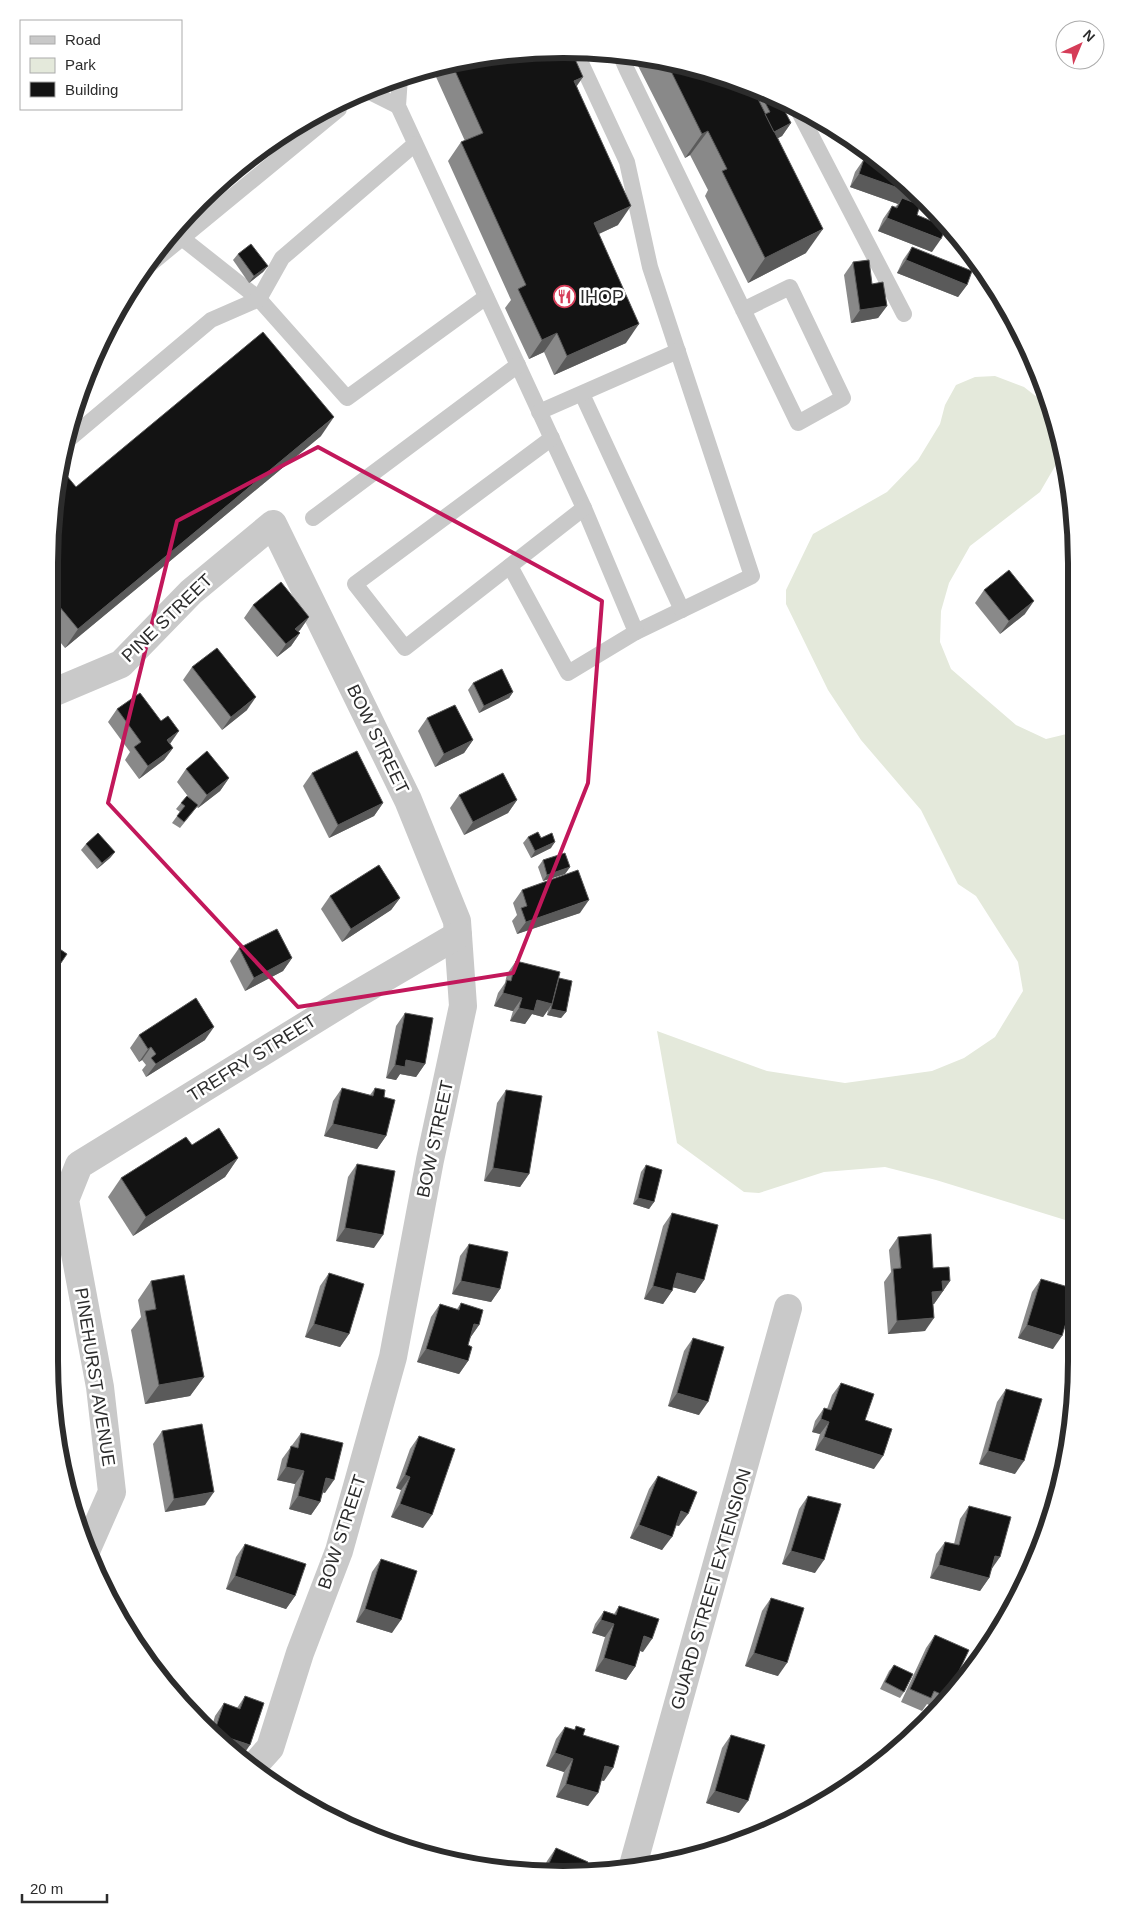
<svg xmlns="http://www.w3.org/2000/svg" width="1125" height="1924" viewBox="0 0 1125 1924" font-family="Arial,sans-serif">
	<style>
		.green { fill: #e4e9db }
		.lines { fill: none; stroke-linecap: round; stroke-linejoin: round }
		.lane { stroke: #c9c9c9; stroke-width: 16 }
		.street { stroke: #c9c9c9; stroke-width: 28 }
		.wall { fill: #898989 }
		.shaded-wall { fill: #5a5a5a }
		.building { fill: #131313; stroke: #5a5a5a }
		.marked { fill: none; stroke: #c2185b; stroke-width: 4; stroke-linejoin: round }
		.labels { text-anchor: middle; stroke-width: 5; stroke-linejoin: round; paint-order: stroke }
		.poi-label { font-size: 18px; fill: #2c2c2c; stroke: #fff; text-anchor: start }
		.street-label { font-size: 18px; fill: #2c2c2c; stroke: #fff }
		.rim { fill: none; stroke: #2c2c2c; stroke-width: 6 }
	</style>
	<rect width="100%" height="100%" fill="#fff"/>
	<path class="green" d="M995,376L1024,387L1051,408L1061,456L1040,492L970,546L949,583L941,611L940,642L951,669L1016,725L1046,739L1075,732V1223L936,1180L885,1167L824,1172L759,1193L744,1192L677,1143L657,1031L767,1071L845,1083L932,1071L964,1058L995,1037L1023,991L1018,962L976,896L958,884L921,810L861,740L828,690L786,604V590L813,534L887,492L918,460L940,424L945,405L956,385L975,377Z"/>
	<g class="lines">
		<g class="lane">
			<path d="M620,54L627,70L798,423L843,398L790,287L743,310"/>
			<path d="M400,77L398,106L584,508L636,632L752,576L650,267L627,162L575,50"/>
			<path d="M364,89L398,106"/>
			<path d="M797,108L904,314"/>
			<path d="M173,231L259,299L347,398L486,297"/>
			<path d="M137,275L339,109"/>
			<path d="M582,394L682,610"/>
			<path d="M539,412L678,351"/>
			<path d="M552,438L355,584L405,648L584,508"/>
			<path d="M67,441L211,320L259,299L282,258L415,144"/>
			<path d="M313,518L518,365"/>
			<path d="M510,566L568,673L636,632"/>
		</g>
		<g class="street">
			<path d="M50,694L121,664L191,592L273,524L408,800L457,921L463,1006L430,1160L393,1357L339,1551L300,1653L270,1748L252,1768"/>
			<path d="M86,1551L112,1492L100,1387L65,1200L79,1165L347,1000L458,935"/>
			<path d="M632,1869L788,1308"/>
		</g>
	</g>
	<g class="wall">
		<path d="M633,56L662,59L759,88L782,107L791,123L782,136L778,138L806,253L748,283L705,196L708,190L690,155L685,158Z"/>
		<path d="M462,59L577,86L618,225L599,234L626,343L554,375L544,352L529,359L505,308L511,300L448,161L461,142L465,141L432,68Z"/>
		<path d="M864,159L913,202L917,215L932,252L878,231L883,219L892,206L895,207L898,204L850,187L855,172Z"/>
		<path d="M912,247L967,285L958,297L897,273L903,260Z"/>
		<path d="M238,254L268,266L263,272L249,283L233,260Z"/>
		<path d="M853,262L887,306L878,318L851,323L844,275Z"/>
		<path d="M321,436L65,648L50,630V529L76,487Z"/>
		<path d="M984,590L1025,614L1000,634L975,603Z"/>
		<path d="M253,605L309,617L300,630L298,632L300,633L291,646L277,657L244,618Z"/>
		<path d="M192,667L247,710L222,730L183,680Z"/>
		<path d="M473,683L513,692L509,698L479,713L468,690Z"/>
		<path d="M117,709L170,744L173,748L164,760L139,779L125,760L130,752L108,722Z"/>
		<path d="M427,718L473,740L464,753L435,767L418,731Z"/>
		<path d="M186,769L229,778L220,791L198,808L197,807L180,828L172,823L180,812L176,809L181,803L190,799L177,782Z"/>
		<path d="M312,773L383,803L374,816L329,838L303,786Z"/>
		<path d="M459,795L517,800L508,813L464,835L450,808Z"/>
		<path d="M528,837L551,848L531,858L523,843Z"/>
		<path d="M86,844L115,852L110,858L97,869L81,850Z"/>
		<path d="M543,860L570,867L565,874L543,881L538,867Z"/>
		<path d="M522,890L580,913L517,934L512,921L517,915L513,903Z"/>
		<path d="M330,896L400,898L391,910L342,942L321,909Z"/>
		<path d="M239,948L292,958L283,971L245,991L230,961Z"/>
		<path d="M516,961L559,978L566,1012L561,1018L547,1015L548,1010L543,1017L532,1014L525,1024L510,1021L513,1011L494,1006L498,993L505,983L507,974Z"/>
		<path d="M405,1013L425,1064L416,1077L400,1074L396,1080L386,1078L396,1026Z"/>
		<path d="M139,1035L205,1040L146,1077L142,1070L146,1065L142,1060L139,1062L130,1048Z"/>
		<path d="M342,1088L370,1095L375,1088L384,1097L386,1136L377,1149L324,1136L333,1101Z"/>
		<path d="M506,1090L529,1174L520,1187L484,1181L497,1103Z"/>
		<path d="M238,1158L225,1177L133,1236L108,1197L121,1178Z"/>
		<path d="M357,1164L374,1248L336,1241L348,1177Z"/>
		<path d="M646,1165L654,1202L649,1209L633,1204L641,1172Z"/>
		<path d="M672,1213L704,1280L695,1293L673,1287L672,1291L663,1304L644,1299L663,1226Z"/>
		<path d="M898,1237L933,1268L950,1281L934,1304H933L925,1331L888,1334L884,1282L891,1272L889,1250Z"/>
		<path d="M469,1244L500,1289L491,1302L452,1294L460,1256Z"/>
		<path d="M329,1273L349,1334L340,1347L305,1337L320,1286Z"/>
		<path d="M1041,1279L1053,1349L1018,1338L1032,1292Z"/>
		<path d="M151,1281L204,1377L190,1396L145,1404L131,1330L141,1317L138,1300Z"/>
		<path d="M461,1303L479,1325L470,1338L468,1345V1361L459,1374L417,1362L431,1317L440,1304L457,1309Z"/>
		<path d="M693,1338L699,1415L668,1406L684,1351Z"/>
		<path d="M841,1383L865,1420L874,1469L815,1450L820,1434L812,1432L815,1421L824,1408L827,1409L832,1395Z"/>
		<path d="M1006,1389L1015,1474L979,1464L997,1402Z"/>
		<path d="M162,1431L205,1505L165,1512L153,1444Z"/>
		<path d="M301,1433L325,1493L323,1492L320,1502L311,1515L289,1509L295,1484L277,1480L282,1459Z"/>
		<path d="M419,1436L423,1528L391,1517L401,1490L396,1488L410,1449Z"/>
		<path d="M658,1476L679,1526L676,1525L662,1550L630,1538L649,1489Z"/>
		<path d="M808,1496L815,1573L782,1564L799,1509Z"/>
		<path d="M969,1506L991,1569L989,1578L980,1591L930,1578L936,1554L945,1542L954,1544L960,1519Z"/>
		<path d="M245,1544L295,1596L286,1609L226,1589L236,1557Z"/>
		<path d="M381,1559L392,1633L356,1622L372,1572Z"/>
		<path d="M771,1598L778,1676L745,1666L762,1611Z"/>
		<path d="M619,1606L643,1652L640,1651L635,1667L626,1680L595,1671L605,1637L592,1633L595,1624L604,1611L614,1614Z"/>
		<path d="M935,1635L958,1673L964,1677L930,1715L934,1708L927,1704L922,1711L901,1702L926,1648Z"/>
		<path d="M894,1665L904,1692L900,1698L880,1689L889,1671Z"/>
		<path d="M245,1696L241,1758L238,1757L210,1733L215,1716L224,1703L237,1708Z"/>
		<path d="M576,1726L583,1735L604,1781L601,1780L588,1806L556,1797L564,1772L546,1766L556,1739L565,1727L574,1730Z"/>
		<path d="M731,1735L739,1813L706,1803L722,1748Z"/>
		<path d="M556,1848L582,1874L542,1872L547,1861Z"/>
	</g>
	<g class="shaded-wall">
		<path d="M583,77L570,96L574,81Z"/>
		<path d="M783,100L786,102L780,110V102Z"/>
		<path d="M791,123L782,136L763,146L772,133Z"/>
		<path d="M708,131L690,155L685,158L702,134Z"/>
		<path d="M859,174L918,195L909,208L902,198L898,204L850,187Z"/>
		<path d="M631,206L618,225L581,242L594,223Z"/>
		<path d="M887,218L941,239L932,252L878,231Z"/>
		<path d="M823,229L806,253L748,283L765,258Z"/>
		<path d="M906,260L967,285L958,297L897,273Z"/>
		<path d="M268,266L263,272L249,283L254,276Z"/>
		<path d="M887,306L878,318L851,323L860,310Z"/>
		<path d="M639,324L626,343L554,375L567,356Z"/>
		<path d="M557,333L544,352L529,359L542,340Z"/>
		<path d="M334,417L321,436L65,648L78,629Z"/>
		<path d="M1034,601L1025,614L1000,634L1009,621Z"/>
		<path d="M309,617L300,630L286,641L295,629Z"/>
		<path d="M300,633L291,646L277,657L286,644Z"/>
		<path d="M513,692L509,698L479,713L484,706Z"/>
		<path d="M256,697L247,710L222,730L231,717Z"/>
		<path d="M179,731L170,744L167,740Z"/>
		<path d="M473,740L464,753L435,767L444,754Z"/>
		<path d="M173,748L164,760L139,779L148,766Z"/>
		<path d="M229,778L220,791L198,808L207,795Z"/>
		<path d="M517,800L508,813L464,835L473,822Z"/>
		<path d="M383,803L374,816L329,838L338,825Z"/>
		<path d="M555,842L551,848L531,858L535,851Z"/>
		<path d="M115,852L110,858L97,869L102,863Z"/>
		<path d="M570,867L565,874L543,881L547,875Z"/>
		<path d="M400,898L391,910L342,942L351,929Z"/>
		<path d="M589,900L580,913L517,934L526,922Z"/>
		<path d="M292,958L283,971L245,991L254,978Z"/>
		<path d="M503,993L522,998L513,1011L494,1006Z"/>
		<path d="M537,1000L552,1004L543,1017L532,1014L525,1024L510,1021L519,1008Z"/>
		<path d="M551,1009L566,1012L561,1018L547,1015Z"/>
		<path d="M214,1027L205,1040L146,1077L156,1064Z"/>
		<path d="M151,1047L142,1060L139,1062L148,1049Z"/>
		<path d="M406,1060L425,1064L416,1077L400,1074L396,1080L386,1078L395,1065Z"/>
		<path d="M333,1124L386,1136L377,1149L324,1136Z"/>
		<path d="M238,1158L225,1177L133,1236L146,1217Z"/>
		<path d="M493,1168L529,1174L520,1187L484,1181Z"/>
		<path d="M638,1198L654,1202L649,1209L633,1204Z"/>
		<path d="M345,1228L383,1235L374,1248L336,1241Z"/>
		<path d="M677,1273L704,1280L695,1293L668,1286Z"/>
		<path d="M461,1281L500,1289L491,1302L452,1294Z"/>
		<path d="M942,1281H950L934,1304L923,1305L932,1292Z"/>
		<path d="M653,1286L672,1291L663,1304L644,1299Z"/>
		<path d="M934,1318L925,1331L888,1334L897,1321Z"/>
		<path d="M314,1324L349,1334L340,1347L305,1337Z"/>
		<path d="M474,1324L479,1325L470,1338Z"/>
		<path d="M1027,1325L1062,1336L1053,1349L1018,1338Z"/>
		<path d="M426,1349L468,1361L459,1374L417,1362Z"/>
		<path d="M204,1377L190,1396L145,1404L159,1385Z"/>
		<path d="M677,1393L708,1402L699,1415L668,1406Z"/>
		<path d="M821,1419L829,1422L820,1434L812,1432Z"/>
		<path d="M824,1437L883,1456L874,1469L815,1450Z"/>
		<path d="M988,1451L1024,1461L1015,1474L979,1464Z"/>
		<path d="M286,1467L304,1471L295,1484L277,1480Z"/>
		<path d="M405,1475L410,1477L401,1490L396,1488Z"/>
		<path d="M326,1478L334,1480L325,1493L317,1491Z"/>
		<path d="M214,1492L205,1505L165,1512L174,1499Z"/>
		<path d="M298,1496L320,1502L311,1515L289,1509Z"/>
		<path d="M400,1504L432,1515L423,1528L391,1517Z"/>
		<path d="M681,1511L688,1514L679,1526L672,1524Z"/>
		<path d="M639,1525L672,1537L662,1550L630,1538Z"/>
		<path d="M791,1551L824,1560L815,1573L782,1564Z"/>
		<path d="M995,1556L1000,1557L991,1570Z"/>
		<path d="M939,1565L989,1578L980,1591L930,1578Z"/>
		<path d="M235,1576L295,1596L286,1609L226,1589Z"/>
		<path d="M365,1609L401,1620L392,1633L356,1622Z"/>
		<path d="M601,1620L614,1624L605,1637L592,1633Z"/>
		<path d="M644,1636L652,1639L643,1652L635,1649Z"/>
		<path d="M754,1653L787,1663L778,1676L745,1666Z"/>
		<path d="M604,1658L635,1667L626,1680L595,1671Z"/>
		<path d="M214,1733L250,1745L241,1758L238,1757L212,1736Z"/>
		<path d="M555,1753L573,1759L564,1772L546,1766Z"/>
		<path d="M605,1766L613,1768L604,1781L596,1779Z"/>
		<path d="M566,1784L598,1793L588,1806L556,1797Z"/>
		<path d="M715,1791L748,1801L739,1813L706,1803Z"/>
	</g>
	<g class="building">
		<path d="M562,49L571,50L583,77L574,81L631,206L594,223L639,324L567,356L557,333L542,340L518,289L526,285L461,142L483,133L451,62L462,59Z"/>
		<path d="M665,59L751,85L823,229L765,258L722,171L727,169L708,131L702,134Z"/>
		<path d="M757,87L783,100L780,102L791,123L774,132L765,114L770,112Z"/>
		<path d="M864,159L887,168L919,193L918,195L859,174Z"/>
		<path d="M902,198L920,205L917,215L946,227L941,239L887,218L892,206L897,208Z"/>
		<path d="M251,244L268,266L254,276L238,254Z"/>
		<path d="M912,247L972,271L967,285L906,260Z"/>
		<path d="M869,260L872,284L883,282L887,306L860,310L853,262Z"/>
		<path d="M263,332L334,417L78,629L50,595V529L62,470L76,487Z"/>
		<path d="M1009,570L1034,601L1009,621L984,590Z"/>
		<path d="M281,582L309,617L295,629L300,633L286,644L253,605Z"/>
		<path d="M217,648L256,697L231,717L192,667Z"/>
		<path d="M502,669L513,692L484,706L473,683Z"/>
		<path d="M140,693L161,721L168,716L179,731L167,740L173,748L148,766L134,747L141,742L117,709Z"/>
		<path d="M455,705L473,740L444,754L427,718Z"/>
		<path d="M207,751L229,778L207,795L186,769Z"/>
		<path d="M357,751L383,803L338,825L312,773Z"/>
		<path d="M503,773L517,800L473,822L459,795Z"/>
		<path d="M187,796L198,805L184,822L177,816L185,806L181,803Z"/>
		<path d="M538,832L541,838L552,833L555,842L535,851L528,837Z"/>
		<path d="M98,833L115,852L102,863L86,844Z"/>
		<path d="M565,853L570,867L547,875L543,860Z"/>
		<path d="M379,865L400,898L351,929L330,896Z"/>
		<path d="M578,870L589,900L526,922L521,908L527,906L522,890Z"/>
		<path d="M277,929L292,958L254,978L239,948Z"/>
		<path d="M51,943L67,954L52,976Z"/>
		<path d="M516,961L560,972L552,1004L537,1000L534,1011L519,1008L522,998L503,993L507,980L511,981Z"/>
		<path d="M559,978L572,981L566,1012L551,1009Z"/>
		<path d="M196,998L214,1027L156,1064L151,1058L156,1054L151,1047L148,1049L139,1035Z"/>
		<path d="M405,1013L433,1018L425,1064L406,1060L405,1067L395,1065Z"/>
		<path d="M342,1088L373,1096L375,1088L385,1090L384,1097L395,1100L386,1136L333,1124Z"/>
		<path d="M506,1090L542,1096L529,1174L493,1168Z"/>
		<path d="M219,1128L238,1158L146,1217L121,1178L186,1137L192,1145Z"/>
		<path d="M357,1164L395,1171L383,1235L345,1228Z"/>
		<path d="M646,1165L662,1170L654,1202L638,1198Z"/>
		<path d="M672,1213L718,1225L704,1280L677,1273L672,1291L653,1286Z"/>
		<path d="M931,1234L933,1268L949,1267L950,1281H942L943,1291L932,1292L934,1318L897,1321L893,1269L901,1268L898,1237Z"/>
		<path d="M469,1244L508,1252L500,1289L461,1281Z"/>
		<path d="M329,1273L364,1284L349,1334L314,1324Z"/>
		<path d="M184,1275L204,1377L159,1385L145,1311L156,1309L151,1281Z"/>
		<path d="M1041,1279L1075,1289V1293L1062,1336L1027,1325Z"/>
		<path d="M461,1303L483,1310L479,1325L474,1324L468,1345L472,1347L468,1361L426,1349L440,1304L459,1310Z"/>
		<path d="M693,1338L724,1347L708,1402L677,1393Z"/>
		<path d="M53,1348L56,1375L53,1376Z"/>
		<path d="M841,1383L874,1394L865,1420L892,1429L883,1456L824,1437L829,1422L821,1419L824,1408L831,1410Z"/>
		<path d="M1006,1389L1042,1399L1024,1461L988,1451Z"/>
		<path d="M202,1424L214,1492L174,1499L162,1431Z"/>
		<path d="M301,1433L343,1443L334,1480L326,1478L320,1502L298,1496L304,1471L286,1467L291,1446L298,1448Z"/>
		<path d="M419,1436L455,1449L432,1515L400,1504L410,1477L405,1475Z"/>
		<path d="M60,1458H63L65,1472L63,1473Z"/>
		<path d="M658,1476L697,1492L688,1514L681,1511L672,1537L639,1525Z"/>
		<path d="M808,1496L841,1504L824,1560L791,1551Z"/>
		<path d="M969,1506L1011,1517L1000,1557L995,1556L989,1578L939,1565L945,1542L959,1545Z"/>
		<path d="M245,1544L306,1564L295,1596L235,1576Z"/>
		<path d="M381,1559L417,1571L401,1620L365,1609Z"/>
		<path d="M771,1598L804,1608L787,1663L754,1653Z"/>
		<path d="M619,1606L659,1619L652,1639L644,1636L635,1667L604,1658L614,1624L601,1620L604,1611L616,1615Z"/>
		<path d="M935,1635L969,1650L958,1673L964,1675V1677L956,1685H955L954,1688L941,1703L939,1702L943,1695L934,1691L931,1698L910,1689Z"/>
		<path d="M894,1665L913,1674L904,1692L885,1682Z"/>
		<path d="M245,1696L264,1703L250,1745L214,1733L224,1703L240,1709Z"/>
		<path d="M576,1726L585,1729L583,1735L619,1746L613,1768L605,1766L598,1793L566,1784L573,1759L555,1753L565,1727L575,1730Z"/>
		<path d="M731,1735L765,1745L748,1801L715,1791Z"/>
		<path d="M556,1848L588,1862L582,1874L545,1872Z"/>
	</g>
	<path class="marked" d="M318,447L602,601L588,783L513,973L298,1007L108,803L177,521Z"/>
	<defs>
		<symbol id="restaurant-ring" viewBox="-11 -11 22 22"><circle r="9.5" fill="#fff" stroke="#d53d58" stroke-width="1.5"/><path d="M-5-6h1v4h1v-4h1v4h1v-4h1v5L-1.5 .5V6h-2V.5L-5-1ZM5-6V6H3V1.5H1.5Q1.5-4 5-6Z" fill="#d53d58"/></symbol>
	</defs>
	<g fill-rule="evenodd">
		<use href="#restaurant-ring" x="552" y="284" width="25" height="25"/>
	</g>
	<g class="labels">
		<g class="poi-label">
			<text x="580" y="303">IHOP</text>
		</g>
		<g class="street-label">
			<text transform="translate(167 618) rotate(-44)" y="6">PINE STREET</text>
			<text transform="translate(378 739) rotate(64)" y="6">BOW STREET</text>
			<text transform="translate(252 1058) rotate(-32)" y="6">TREFRY STREET</text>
			<text transform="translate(435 1139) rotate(-78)" y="6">BOW STREET</text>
			<text transform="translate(95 1377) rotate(81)" y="6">PINEHURST AVENUE</text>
			<text transform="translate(342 1532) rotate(-72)" y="6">BOW STREET</text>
			<text transform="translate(711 1589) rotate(-74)" y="6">GUARD STREET EXTENSION</text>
		</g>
	</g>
	<path d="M0 0H1125V1924H0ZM563 58H563A505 505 0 0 1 1068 563V1361A505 505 0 0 1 563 1866H563A505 505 0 0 1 58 1361V563A505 505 0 0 1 563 58Z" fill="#fff" fill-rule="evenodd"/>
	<path class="rim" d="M563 58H563A505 505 0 0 1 1068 563V1361A505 505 0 0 1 563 1866H563A505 505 0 0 1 58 1361V563A505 505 0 0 1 563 58Z"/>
	<rect x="20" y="20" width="162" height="90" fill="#ffffff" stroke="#ababab"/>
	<rect x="30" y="36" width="25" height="8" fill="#c9c9c9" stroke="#ababab"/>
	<text x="65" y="45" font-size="15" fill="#2c2c2c">Road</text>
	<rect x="30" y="58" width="25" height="15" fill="#e4e9db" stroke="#ababab"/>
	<text x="65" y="70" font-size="15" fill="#2c2c2c">Park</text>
	<rect x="30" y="82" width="25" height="15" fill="#131313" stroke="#ababab"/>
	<text x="65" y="95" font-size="15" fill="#2c2c2c">Building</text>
	<g transform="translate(1080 45) rotate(44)"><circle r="24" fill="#ffffff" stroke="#ababab"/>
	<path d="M0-4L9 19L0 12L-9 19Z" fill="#d53d58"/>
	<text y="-8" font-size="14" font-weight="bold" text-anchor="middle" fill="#2c2c2c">N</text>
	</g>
	<path d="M22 1894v8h85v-8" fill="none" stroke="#2c2c2c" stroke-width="2.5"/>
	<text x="30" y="1894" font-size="15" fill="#2c2c2c" stroke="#ffffff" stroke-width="4" paint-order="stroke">20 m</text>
</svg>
